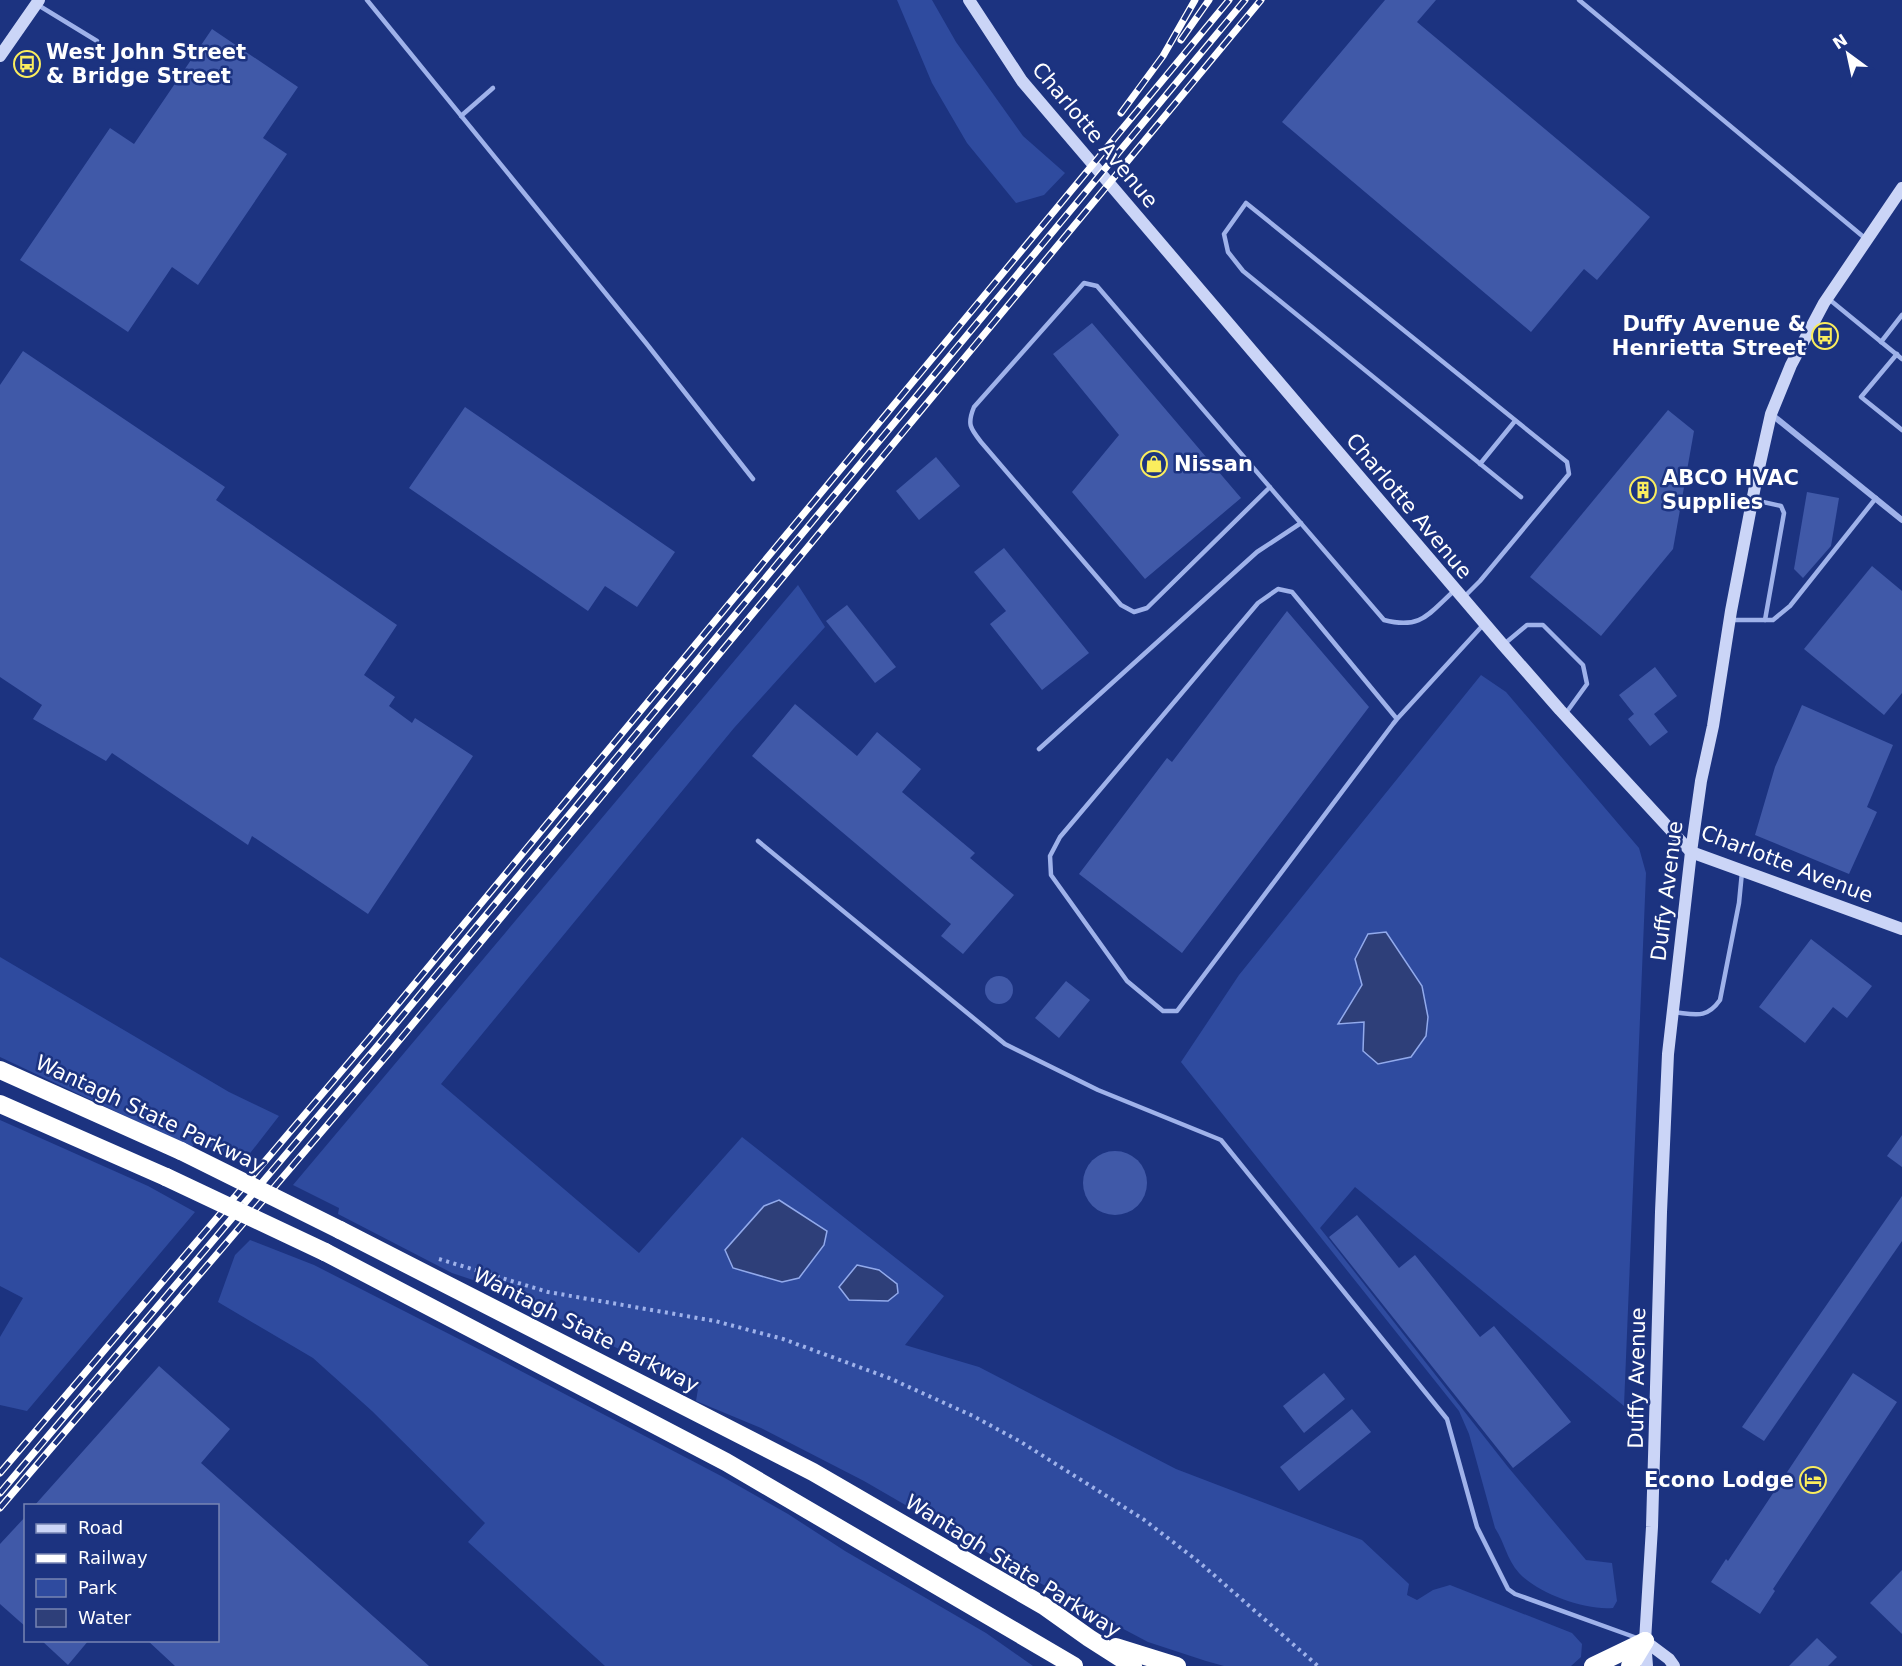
<svg xmlns="http://www.w3.org/2000/svg" width="1902" height="1666" viewBox="0 0 1902 1666" font-family="'DejaVu Sans',sans-serif">
	<style>
		.green { fill: #2f4b9f }
		.water { fill: #2e3f79; stroke: #92aaec; stroke-width: 1.5 }
		.building { fill: #4059a8 }
		.lines { fill: none; stroke-linecap: round; stroke-linejoin: round }
		.path { stroke: #9fb2ea; stroke-width: 4; stroke-dasharray: 3 4.5; stroke-linecap: butt }
		.lane { stroke: #9fb2ea; stroke-width: 4.5 }
		.street { stroke: #9fb2ea; stroke-width: 6 }
		.secondary { stroke: #cbd5f7; stroke-width: 12 }
		.highway { stroke: #fff; stroke-width: 18 }
		.rail-casing { stroke: #fff; stroke-width: 7 }
		.rail { stroke: #1c3380; stroke-width: 4.5; stroke-dasharray: 14; stroke-linecap: butt }
		.highway-bridge { stroke: #fff; stroke-width: 18 }
		.labels { text-anchor: middle; stroke-width: 5; stroke-linejoin: round; paint-order: stroke }
		.poi-label { font-size: 21px; font-weight: bold; fill: #fff; stroke: #1c3380; text-anchor: start }
		.street-label { font-size: 21px; fill: #fff; stroke: #1c3380 }
	</style>
	<rect width="100%" height="100%" fill="#1c3380"/>
	<g class="green">
		<path d="M897,0H932L956,42L1023,136L1065,173L1044,195L1016,203L967,143L932,83Z"/>
		<path d="M798,585L825,627L734,728L441,1084L639,1253L742,1137L944,1296L905,1345L979,1367L1176,1469L1362,1540L1409,1584L1407,1595L1417,1600L1433,1590L1450,1585L1572,1633L1582,1644L1581,1657L1571,1666H1224L1206,1661L1148,1642L1078,1605L864,1481L761,1428L696,1401L698,1389L500,1289L452,1273L338,1214L339,1208L293,1185Z"/>
		<path d="M1481,675L1506,692L1639,848L1646,873L1624,1406L1355,1187L1320,1228L1508,1467L1586,1560L1612,1563L1617,1601L1613,1608C1586,1611 1537,1593 1519,1573C1506,1558 1505,1543 1495,1528L1469,1434L1459,1411L1181,1062L1239,975Z"/>
		<path d="M0,957L229,1092L279,1116L244,1161L198,1142L191,1147L0,1057Z"/>
		<path d="M0,1120L148,1186L195,1212L27,1411L0,1405V1337L23,1298L0,1286Z"/>
		<path d="M250,1240L314,1265L500,1360L723,1477L788,1514L845,1551L986,1633L1033,1666H605L468,1542L485,1523L372,1411L313,1358L218,1302L235,1255Z"/>
	</g>
	<g class="water">
		<path d="M1386,932L1422,986L1428,1017L1426,1036L1411,1057L1378,1064L1363,1051L1364,1022L1338,1024L1362,985L1355,959L1368,934Z"/>
		<path d="M779,1200L827,1231L824,1245L799,1278L782,1282L733,1268L725,1250L764,1206Z"/>
		<path d="M857,1265L879,1270L897,1284L898,1293L888,1301L849,1300L839,1287Z"/>
	</g>
	<g class="building">
		<path d="M1385,0H1436L1417,22L1650,217L1597,280L1584,269L1531,332L1282,122Z"/>
		<path d="M212,29L298,87L263,138L287,154L198,285L172,267L128,332L20,260L110,128L134,144Z"/>
		<path d="M1092,323L1241,498L1145,579L1072,492L1119,435L1053,354Z"/>
		<path d="M23,351L225,487L216,500L397,625L364,675L395,697L389,706L412,723L415,718L473,756L368,914L252,836L248,845L112,753L106,761L33,719L42,705L0,677V385Z"/>
		<path d="M465,407L675,552L637,607L605,586L588,611L409,488Z"/>
		<path d="M1668,410L1694,431L1673,549L1601,636L1530,577Z"/>
		<path d="M936,457L960,486L919,520L896,491Z"/>
		<path d="M1807,492L1839,498L1831,546L1803,578L1794,569Z"/>
		<path d="M1004,548L1089,653L1042,690L990,624L1006,611L974,572Z"/>
		<path d="M1872,566L1902,591V693L1884,715L1804,649Z"/>
		<path d="M847,605L896,667L875,683L826,621Z"/>
		<path d="M1287,611L1369,707L1182,953L1079,874L1167,758L1172,762Z"/>
		<path d="M1655,667L1677,696L1654,714L1668,732L1650,746L1628,719L1634,714L1619,695Z"/>
		<path d="M795,704L857,756L877,732L921,769L902,792L975,853L970,858L1014,895L963,954L941,936L951,924L752,756Z"/>
		<path d="M1802,705L1893,745L1867,807L1877,812L1849,874L1755,835L1775,767Z"/>
		<path d="M1811,939L1872,986L1847,1018L1833,1007L1805,1043L1759,1007Z"/>
		<circle cx="999" cy="990" r="14"/>
		<path d="M1066,981L1090,1000L1059,1038L1035,1018Z"/>
		<path d="M1902,1135V1167L1887,1156Z"/>
		<circle cx="1115" cy="1183" r="32"/>
		<path d="M1902,1196V1241L1764,1441L1742,1427Z"/>
		<path d="M1357,1215L1399,1268L1415,1255L1480,1337L1494,1326L1571,1422L1513,1468L1329,1237Z"/>
		<path d="M159,1366L230,1429L201,1463L429,1666H175L147,1640H218V1506H34Z"/>
		<path d="M1324,1373L1345,1399L1304,1433L1283,1406Z"/>
		<path d="M1853,1373L1897,1402L1773,1589L1775,1591L1760,1614L1711,1582L1726,1559L1728,1561Z"/>
		<path d="M1352,1409L1371,1432L1299,1491L1280,1467Z"/>
		<path d="M26,1516V1627L0,1604V1544Z"/>
		<path d="M1902,1570V1634L1870,1603Z"/>
		<path d="M1817,1638L1837,1657L1828,1666H1789Z"/>
		<path d="M41,1640H89L68,1665Z"/>
	</g>
	<g class="lines">
		<path class="path" d="M439,1259L548,1292L715,1321L783,1339L889,1378L973,1416L1021,1442L1143,1519L1199,1562L1318,1666"/>
		<g class="lane">
			<path d="M367,0L646,343L753,479"/>
			<path d="M1579,0L1866,239"/>
			<path d="M38,5L97,41"/>
			<path d="M461,116L493,88"/>
			<path d="M1830,300L1902,359"/>
			<path d="M1881,342L1902,315"/>
			<path d="M1897,354L1861,397L1902,430"/>
			<path d="M1480,464L1515,421"/>
			<path d="M1270,487L1147,608L1134,612L1121,605L981,442C970,428 967,424 974,407L1084,283L1097,286L1384,620C1422,630 1429,613 1455,590"/>
			<path d="M1754,500L1781,506L1784,513L1765,620"/>
			<path d="M1464,597L1480,581L1569,474L1567,462L1246,203L1224,234L1228,252L1243,271L1521,497"/>
			<path d="M1730,620H1773L1790,606L1876,498"/>
			<path d="M1503,645L1527,625H1543L1583,665L1587,684L1566,713"/>
			<path d="M1397,719L1292,592L1278,589L1258,603L1060,837L1050,856L1051,875L1127,981L1163,1011H1177L1393,724L1397,719L1484,624"/>
			<path d="M1039,749L1257,552L1301,523"/>
			<path d="M758,841L1005,1044L1098,1090L1221,1140L1447,1419L1477,1527L1508,1589L1515,1594L1637,1638"/>
			<path d="M1673,1012C1694,1014 1706,1020 1720,1000L1739,903L1742,872"/>
		</g>
		<path class="street" d="M1771,414L1902,520"/>
		<g class="secondary">
			<path d="M969,0L1022,81L1503,645L1560,710L1691,852L1902,929"/>
			<path d="M0,56L39,0"/>
			<path d="M1645,1641L1669,1659L1674,1666"/>
			<path d="M1647,1666L1645,1641L1652,1527L1661,1212L1668,1054L1691,852L1701,781L1713,726L1731,611L1756,481L1771,414L1791,365L1824,303L1902,188"/>
		</g>
		<g class="highway">
			<path d="M0,1070L181,1151"/>
			<path d="M0,1104L166,1177"/>
			<path d="M340,1230L813,1472L1044,1606L1089,1638L1133,1666"/>
			<path d="M325,1252L726,1462L1074,1666"/>
			<path d="M1116,1647L1177,1666"/>
			<path d="M1593,1666L1645,1641"/>
			<path d="M1630,1666L1645,1641"/>
		</g>
		<defs>
			<g id="rail">
				<path d="M1181,40L1209,0"/>
				<path d="M1121,113L1163,56L1195,0"/>
				<path d="M0,1473L368,1040L1229,0"/>
				<path d="M0,1493L379,1044L1245,0"/>
				<path d="M0,1508L388,1054L1261,0"/>
			</g>
		</defs>
		<use href="#rail" class="rail-casing"/>
		<use href="#rail" class="rail"/>
		<g class="highway-bridge">
			<path d="M181,1151L340,1230"/>
			<path d="M166,1177L325,1252"/>
		</g>
	</g>
	<defs>
		<symbol id="bus-ring" viewBox="-11 -11 22 22"><circle r="9.5" fill="#1c3380" stroke="#faed5d" stroke-width="1.5"/><path d="M-5-6H5V4H4V6H2V4H-2V6H-4V4H-5ZM-3.5-4V0h7V-4ZM-3.5 1.2v1.5H-2V1.2ZM2 1.2v1.5H3.5V1.2Z" fill="#faed5d"/></symbol>
		<symbol id="shop-ring" viewBox="-11 -11 22 22"><circle r="9.5" fill="#1c3380" stroke="#faed5d" stroke-width="1.5"/><path d="M-5-2.5h2.3a2.7 3.5 0 0 1 5.4 0H5L5.5 6h-11ZM-1.5-2.5h3a1.5 2.3 0 0 0-3 0Z" fill="#faed5d"/></symbol>
		<symbol id="building-ring" viewBox="-11 -11 22 22"><circle r="9.5" fill="#1c3380" stroke="#faed5d" stroke-width="1.5"/><path d="M-4-6H4V6H1V3H-1V6H-4ZM-2.5-4.3h1.7v1.8h-1.7ZM.8-4.3h1.7v1.8H.8ZM-2.5-1h1.7V.8h-1.7ZM.8-1h1.7V.8H.8Z" fill="#faed5d"/></symbol>
		<symbol id="hotel-ring" viewBox="-11 -11 22 22"><circle r="9.5" fill="#1c3380" stroke="#faed5d" stroke-width="1.5"/><path d="M-6-4.5h1.5V1H6V5H4.5V3h-9V5H-6ZM-4 0a1.8 1.8 0 1 1 3.6 0ZM.5 0V-2.5h3Q6-2.5 6 0Z" fill="#faed5d"/></symbol>
	</defs>
	<g fill-rule="evenodd">
		<use href="#bus-ring" x="12" y="49" width="30" height="30"/>
		<use href="#bus-ring" x="1810" y="321" width="30" height="30"/>
		<use href="#shop-ring" x="1139" y="449" width="30" height="30"/>
		<use href="#building-ring" x="1628" y="475" width="30" height="30"/>
		<use href="#hotel-ring" x="1798" y="1465" width="30" height="30"/>
	</g>
	<g class="labels">
		<g class="poi-label">
			<text x="46" y="59">West John Street<tspan x="46" dy="24">&amp; Bridge Street</tspan></text>
			<text x="1806" y="331" text-anchor="end">Duffy Avenue &amp;<tspan x="1806" dy="24">Henrietta Street</tspan></text>
			<text x="1174" y="471">Nissan</text>
			<text x="1662" y="485">ABCO HVAC<tspan x="1662" dy="24">Supplies</tspan></text>
			<text x="1794" y="1487" text-anchor="end">Econo Lodge</text>
		</g>
		<g class="street-label">
			<text transform="translate(1095 135) rotate(50)" y="7">Charlotte Avenue</text>
			<text transform="translate(1409 506) rotate(50)" y="7">Charlotte Avenue</text>
			<text transform="translate(1787 864) rotate(21)" y="7">Charlotte Avenue</text>
			<text transform="translate(1667 891) rotate(-83)" y="7">Duffy Avenue</text>
			<text transform="translate(150 1114) rotate(25)" y="7">Wantagh State Parkway</text>
			<text transform="translate(586 1330) rotate(27)" y="7">Wantagh State Parkway</text>
			<text transform="translate(1637 1378) rotate(-89)" y="7">Duffy Avenue</text>
			<text transform="translate(1013 1566) rotate(32)" y="7">Wantagh State Parkway</text>
		</g>
	</g>
	<rect x="24" y="1504" width="195" height="138" fill="#1c3380" stroke="#7785b3" stroke-width="1.5"/>
	<rect x="36" y="1524" width="30" height="9" fill="#cbd5f7" stroke="#7785b3" stroke-width="1.5"/>
	<text x="78" y="1534" font-size="18" fill="#ffffff">Road</text>
	<rect x="36" y="1554" width="30" height="9" fill="#ffffff" stroke="#7785b3" stroke-width="1.5"/>
	<text x="78" y="1564" font-size="18" fill="#ffffff">Railway</text>
	<rect x="36" y="1579" width="30" height="18" fill="#2f4b9f" stroke="#7785b3" stroke-width="1.5"/>
	<text x="78" y="1594" font-size="18" fill="#ffffff">Park</text>
	<rect x="36" y="1609" width="30" height="18" fill="#2e3f79" stroke="#7785b3" stroke-width="1.5"/>
	<text x="78" y="1624" font-size="18" fill="#ffffff">Water</text>
	<g transform="translate(1848 54) rotate(327)" stroke="#1c3380" stroke-width="4.5" paint-order="stroke">
	<path d="M0-4.5L10 22L0 15L-10 22Z" fill="#ffffff"/>
	<text y="-9" font-size="16" font-weight="bold" text-anchor="middle" fill="#ffffff">N</text>
	</g>
</svg>
